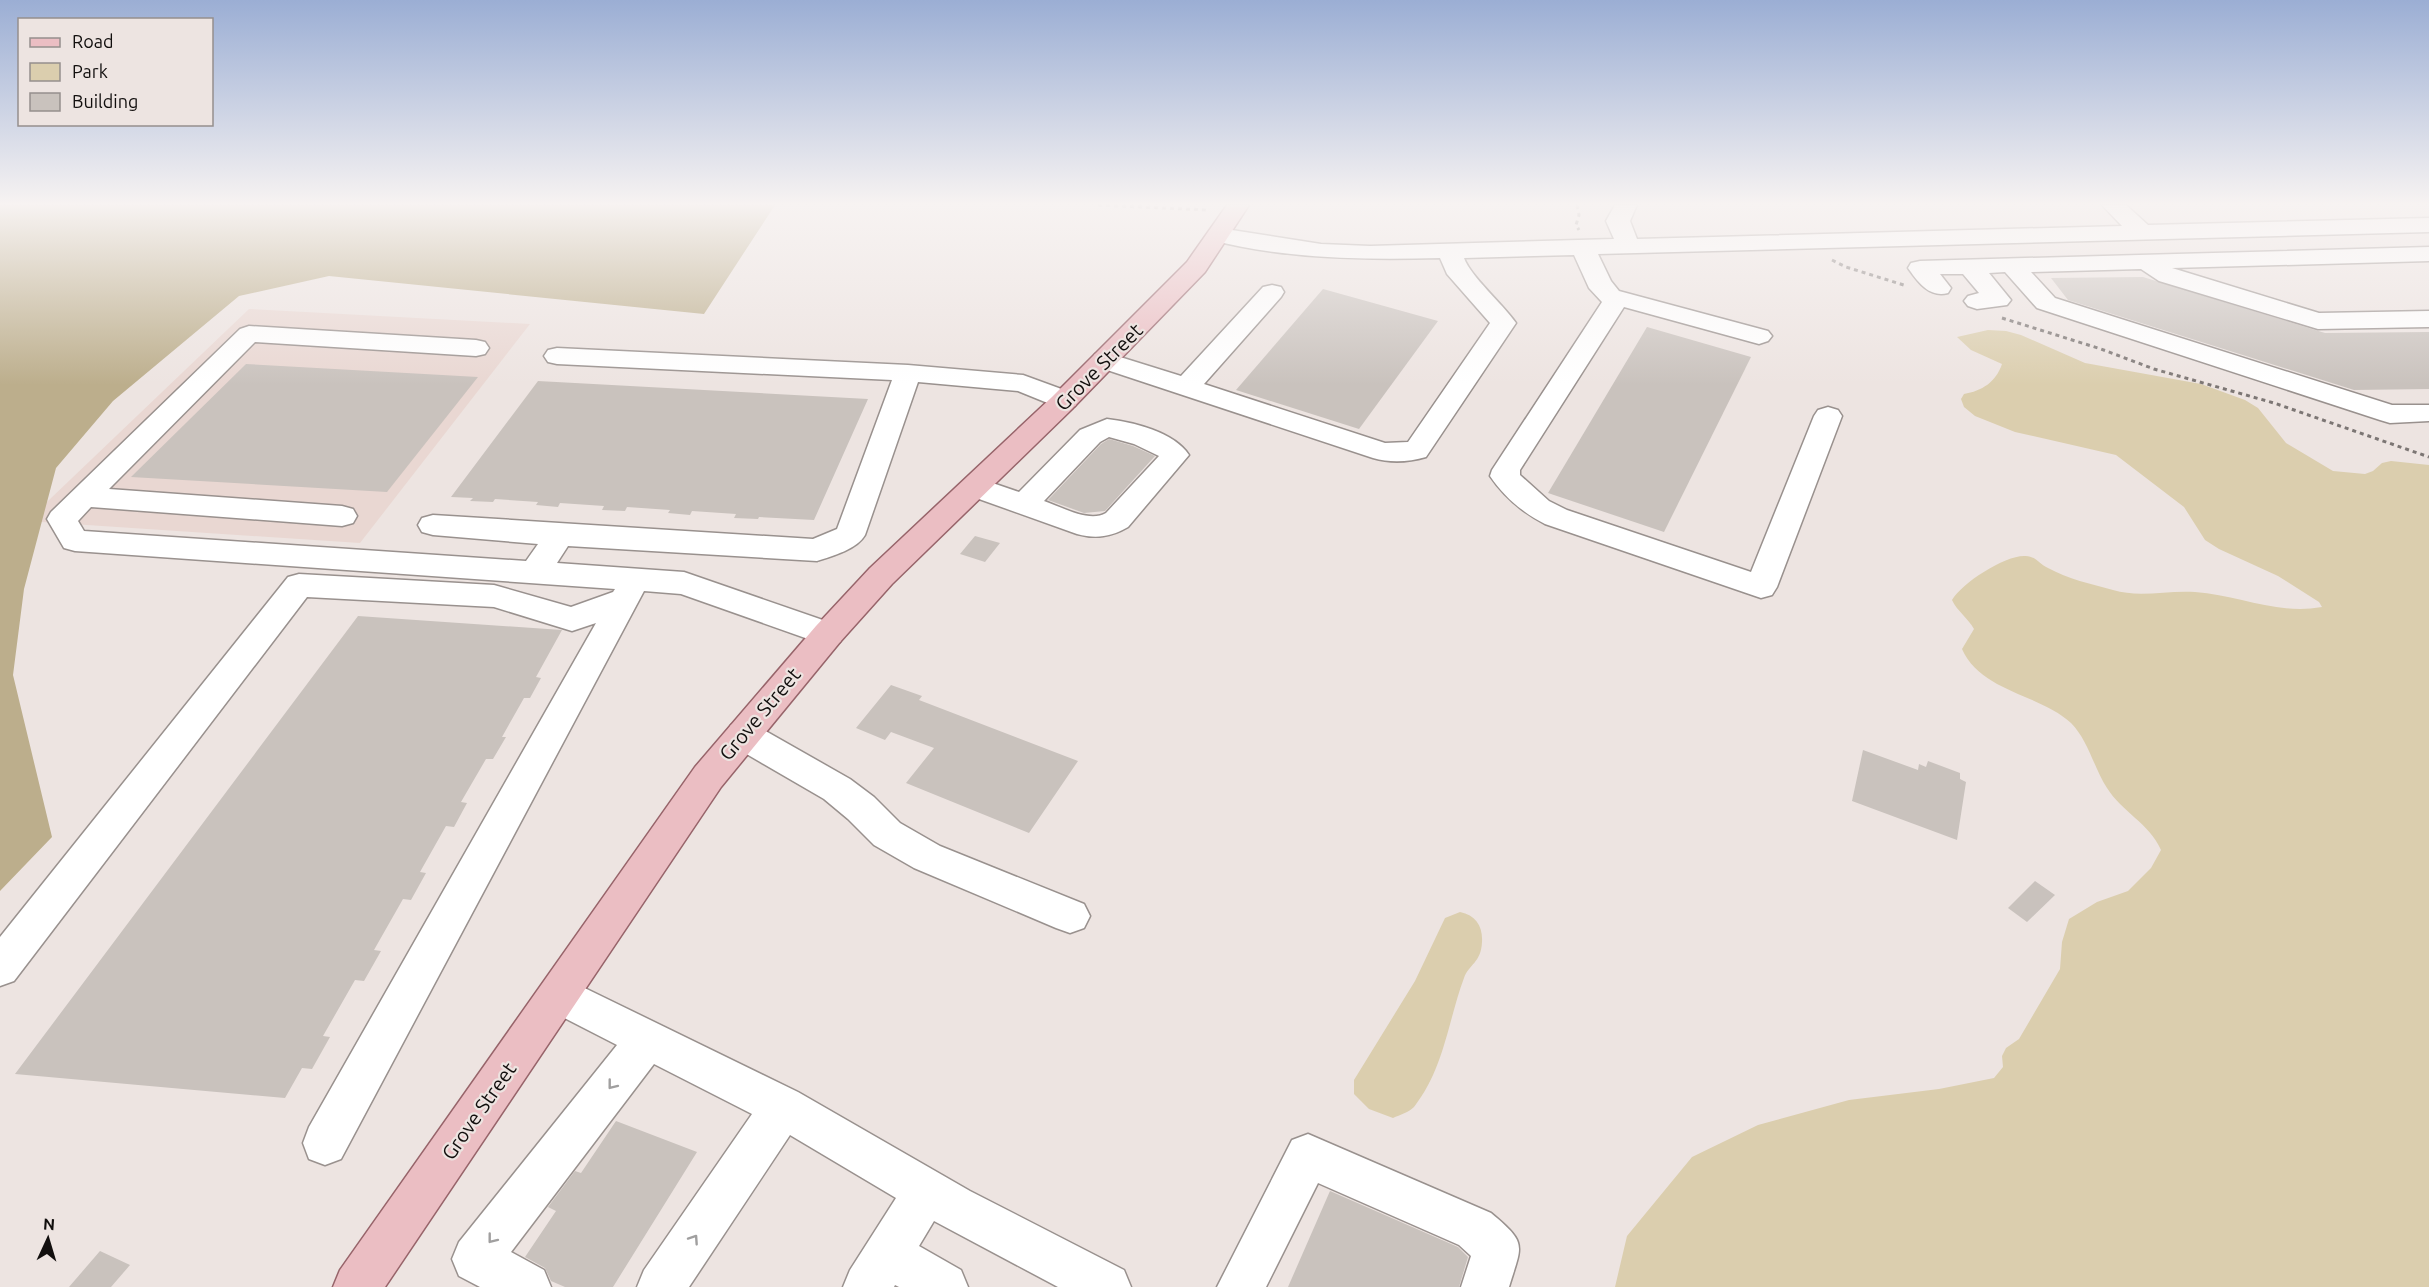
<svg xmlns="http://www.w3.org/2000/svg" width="2429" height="1287" viewBox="0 0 2429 1287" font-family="Ubuntu,sans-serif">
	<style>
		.built { fill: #e9d7d2 }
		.green { fill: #dbceae }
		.forest { fill: #bcae8c }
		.building { fill: #c9c2bd }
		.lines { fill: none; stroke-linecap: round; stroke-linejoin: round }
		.minor-casing { stroke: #99918e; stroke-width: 3 }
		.major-casing { stroke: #97646a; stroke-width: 3 }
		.path { stroke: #7c7674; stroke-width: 3; stroke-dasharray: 4 4; stroke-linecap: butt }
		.minor { fill: #fff; fill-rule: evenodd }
		.major { fill: #ebbec3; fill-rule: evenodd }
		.oneway { stroke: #a09f9f }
		.labels { text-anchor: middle; stroke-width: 4.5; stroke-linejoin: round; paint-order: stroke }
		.street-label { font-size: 20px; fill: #120f0e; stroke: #ede4e1 }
	</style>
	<rect width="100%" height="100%" fill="#ede4e1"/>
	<path class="built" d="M249,309L530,324L360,543L27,521Z"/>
	<g class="green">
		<path d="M1988,330L2006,331L2021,335L2085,363L2201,384L2245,400L2258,408L2286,443L2333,471L2365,474L2373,471L2382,463L2391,461L2429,465V1287H1615L1627,1236L1692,1157L1758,1125L1849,1100L1939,1089L1994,1078L2003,1067L2002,1056L2006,1048L2019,1039L2060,969L2062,942L2069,919L2097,902L2128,891L2151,868L2161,850C2149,823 2122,812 2107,788C2094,768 2088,740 2071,723C2040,694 1981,692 1962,649L1974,629C1968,618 1957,611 1952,600C1962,583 2004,556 2024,556C2035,555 2039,564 2048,568C2068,579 2091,584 2113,590C2139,598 2168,590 2195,592C2239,595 2276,615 2322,607L2319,602L2278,576L2219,549L2205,540L2184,507L2116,455L2015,432L1975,416L1964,407L1961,399L1964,394C1982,391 1996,382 2002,364L1971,350L1957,337Z"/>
		<path d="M1460,912C1476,915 1483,927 1482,942C1481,963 1469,964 1464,978C1448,1021 1444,1069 1414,1107C1409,1112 1400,1115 1393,1118L1369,1109L1354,1094V1080L1415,981L1445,918Z"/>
	</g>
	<path class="forest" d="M0,205H775L704,314L329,276L239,296L113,401L56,468L24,589L13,675L52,837L0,891Z"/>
	<g class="building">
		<path d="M2143,277L2325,333L2429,332V389L2354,390L2068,300L2051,278Z"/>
		<path d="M1323,289L1438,321L1359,429L1236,390Z"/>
		<path d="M1647,327L1751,357L1664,532L1548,493Z"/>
		<path d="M246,364L478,377L387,492L131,477Z"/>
		<path d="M538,381L868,399L814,520L759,517L758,519L734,518L736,514L692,511L690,515L668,513L670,510L627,507L625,511L602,510L604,506L560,503L558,507L536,505L538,502L495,499L493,502L470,501L473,498L451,497Z"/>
		<path d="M1109,439L1133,446L1155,456L1105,511L1084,513L1048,500L1101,444Z"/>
		<path d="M975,536L1000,543L985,562L960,554Z"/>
		<path d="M358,616L562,630L536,677L541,678L530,698H524L502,737H506L493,759H486L461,802L467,803L454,827L446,826L420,872L426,873L411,900L403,899L374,950L381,951L364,981L355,980L323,1036L330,1037L312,1069L302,1068L285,1098L15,1074Z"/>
		<path d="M891,685L922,696L919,700L1078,761L1029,833L906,783L934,748L891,732L885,740L856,728Z"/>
		<path d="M1863,750L1918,770L1919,764L1926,767L1928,761L1960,773V779L1966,782L1957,840L1852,801Z"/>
		<path d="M2035,881L2055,895L2027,922L2008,908Z"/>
		<path d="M616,1121L697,1152L613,1287H565L551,1281L545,1268L525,1257L556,1211L548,1207L575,1171L581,1173Z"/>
		<path d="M1330,1191L1458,1247L1468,1257L1459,1287H1288Z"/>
		<path d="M100,1251L130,1265L111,1287H69Z"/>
	</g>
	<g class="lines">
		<defs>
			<g id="minor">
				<path d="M1615,205H1637L1630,221L1637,239L2122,226L2102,205H2126L2148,225L2429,218V232L1598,254L1611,281L1619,291L1768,331L1772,336L1768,341L1759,344L1624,307L1520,470V475L1549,501L1567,510L1751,572L1814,416L1818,410L1828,407L1838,410L1842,416L1777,587L1772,595L1761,598L1545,524C1522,512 1505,498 1490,476L1492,470L1602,302L1589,288L1574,255L1464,258C1471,277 1502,303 1516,323L1426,457C1409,462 1390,463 1373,458L1095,366L1091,360L1095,354L1104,352L1181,376L1263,287L1272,285L1281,287L1284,292L1281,297L1204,384L1385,443L1408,442L1490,323L1447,274L1440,258C1363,260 1286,259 1211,240L1207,235L1211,230L1219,228L1321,244L1370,246L1614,239L1606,221Z"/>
				<path d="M2429,247V261L2172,268L2319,313L2429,311V327L2318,329L2159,281L2141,269L2031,272L2055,298L2392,405H2429V421L2390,423L2380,420L2037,308L2005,272L1989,273L2011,300L2007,305L1977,309L1968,306L1964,301L1968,296L1979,293L1963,274H1940L1951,288L1948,293C1929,298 1918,282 1908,268L1911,263L1920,261Z"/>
				<path d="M249,326L476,340L485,342L489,348L485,354L476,356L255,342L109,489L342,506L353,509L357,516L353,523L342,526L91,507L78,521L84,531L526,561L538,544L433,535L422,532L418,525L422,518L433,515L813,539L837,529L892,380L557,364L548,362L544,356L548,350L557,348L908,365L1023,375L1075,394L1079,400L1075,406L1065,408L1055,406L1018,391L918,382L865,535C857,549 833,556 817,561L568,546L557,563L684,572L840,626L844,634L840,642L828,646L681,594L644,591L341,1159L325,1165L309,1159L303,1143L309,1127L596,623L572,631L494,607L307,597L14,981L0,986V937L288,577L299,574L494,585L571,607L613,592L615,589L75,551L64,548L47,519L51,512L240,329Z"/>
				<path d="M1107,419C1133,422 1174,432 1189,455L1128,527C1111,537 1096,539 1077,534L965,494L960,487L965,480L975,477L1019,492L1080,430ZM1109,437L1134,444L1159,456L1106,513C1089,523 1062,507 1044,501L1100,442Z"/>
				<path d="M743,721L755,725L850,779L874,797L900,823L940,846L1084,904L1090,916L1084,928L1070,933L1056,928L914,868L874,845L848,819L824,799L731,745L725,735L731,725Z"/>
				<path d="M560,976L798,1092L970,1191L1124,1270L1131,1287H1058L934,1221L919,1246L961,1270L968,1287H899L895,1285L894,1287H843L850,1270L896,1198L790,1135L689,1287H637L644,1270L752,1114L654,1064L511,1252L544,1270L551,1287H480L459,1276L452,1259L459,1242L617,1045L545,1008L539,995L545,982Z"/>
				<path d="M1308,1134L1491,1213C1528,1244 1522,1244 1509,1287H1461L1471,1256L1459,1245L1318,1183L1266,1287H1217L1292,1140Z"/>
			</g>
			<path id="major" d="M1227,205H1249L1205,272L1072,409L892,584L840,642L721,787L385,1287H333L340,1270L695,767L816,626L870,568L1052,397L1187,262Z"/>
		</defs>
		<use href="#minor" class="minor-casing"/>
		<use href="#major" class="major-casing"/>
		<g class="path">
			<path d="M1098,205L1208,210"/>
			<path d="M1577,205L1579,215L1576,225L1579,230"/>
			<path d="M1832,260L1846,267L1907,286"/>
			<path d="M2002,318L2101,349L2154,369L2274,403L2429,457"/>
		</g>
		<use href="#minor" class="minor"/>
		<use href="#major" class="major"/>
	</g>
	<defs><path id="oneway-chevron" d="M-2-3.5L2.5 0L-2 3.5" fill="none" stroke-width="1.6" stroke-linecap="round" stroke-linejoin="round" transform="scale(1.5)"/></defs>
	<g class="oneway">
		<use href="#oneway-chevron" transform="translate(612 1085) rotate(128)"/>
		<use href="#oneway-chevron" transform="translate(492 1239) rotate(128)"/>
		<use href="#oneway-chevron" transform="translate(694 1239) rotate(-56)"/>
	</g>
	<linearGradient id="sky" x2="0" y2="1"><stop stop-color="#9baed4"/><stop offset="0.53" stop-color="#f7f3f2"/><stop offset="1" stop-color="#f7f3f2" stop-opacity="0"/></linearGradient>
	<rect width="2429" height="385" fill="url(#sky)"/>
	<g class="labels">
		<g class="street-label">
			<text transform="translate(1099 367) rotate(-45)" y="7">Grove Street</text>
			<text transform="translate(760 714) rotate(-50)" y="7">Grove Street</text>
			<text transform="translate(479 1111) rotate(-55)" y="7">Grove Street</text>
		</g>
	</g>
	<rect x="18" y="18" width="195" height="108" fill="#ede4e1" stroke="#958f8d" stroke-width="1.5"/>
	<rect x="30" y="38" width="30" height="9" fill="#ebbec3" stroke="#958f8d" stroke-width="1.5"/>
	<text x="72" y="48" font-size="18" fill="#120f0e">Road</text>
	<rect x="30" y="63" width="30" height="18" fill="#dbceae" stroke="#958f8d" stroke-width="1.5"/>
	<text x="72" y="78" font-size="18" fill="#120f0e">Park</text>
	<rect x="30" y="93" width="30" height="18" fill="#c9c2bd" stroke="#958f8d" stroke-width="1.5"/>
	<text x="72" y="108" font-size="18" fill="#120f0e">Building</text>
	<g transform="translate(48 1239) rotate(4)" stroke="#ede4e1" stroke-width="4.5" paint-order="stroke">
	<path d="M0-4.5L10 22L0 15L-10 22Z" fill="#120f0e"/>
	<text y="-9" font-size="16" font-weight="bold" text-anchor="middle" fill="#120f0e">N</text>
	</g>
</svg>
